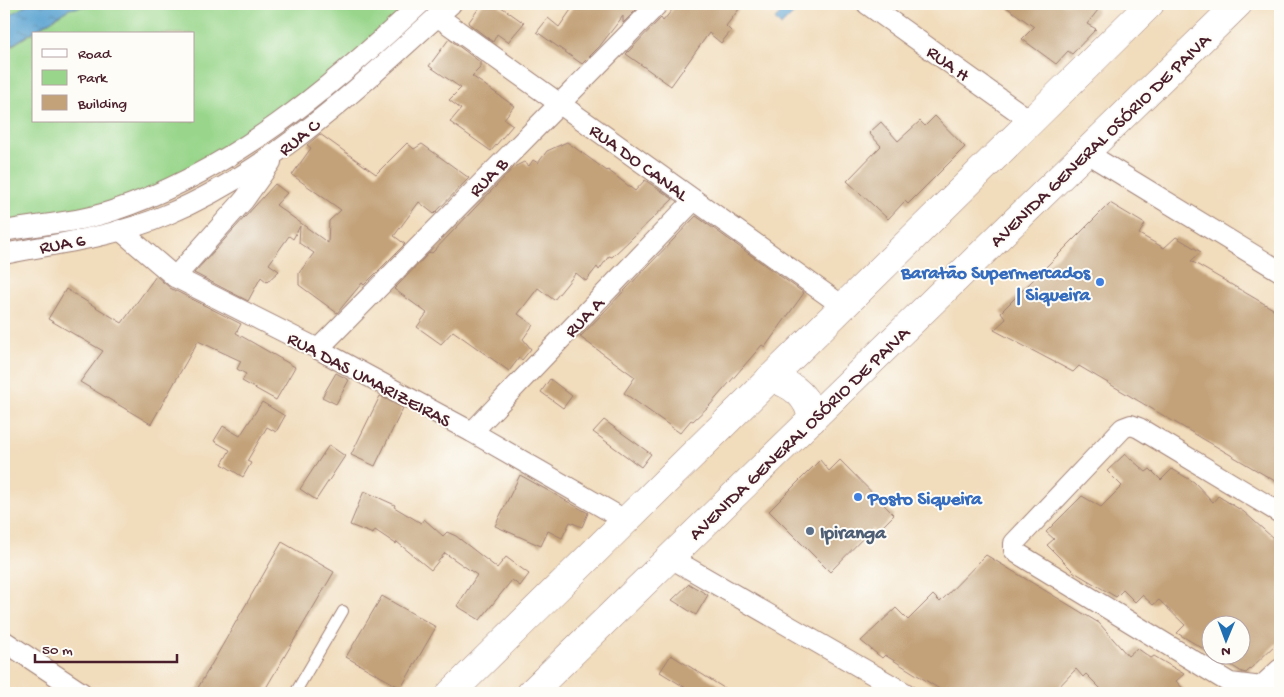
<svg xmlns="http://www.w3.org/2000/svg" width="1284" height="697" viewBox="0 0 1284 697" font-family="'Gochi Hand',sans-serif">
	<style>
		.park { fill: #99d68b; stroke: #727a5b; fill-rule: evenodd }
		.water { fill: url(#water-ripples); stroke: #52617e }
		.building { fill: #c3a279 }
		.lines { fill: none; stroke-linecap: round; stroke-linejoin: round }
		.lane-casing { stroke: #9e7e73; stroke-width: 12 }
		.street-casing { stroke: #9e7e73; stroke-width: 22 }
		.primary-casing { stroke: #9e7e73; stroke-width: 29 }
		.lane { stroke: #fff; stroke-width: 10 }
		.street { stroke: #fff; stroke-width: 20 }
		.primary { stroke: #fff; stroke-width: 28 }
		.shop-dot { fill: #3f7fe0; stroke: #fdfcf7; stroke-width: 2 }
		.service-dot { fill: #5c6f8a; stroke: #fdfcf7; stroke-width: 2 }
		.labels { text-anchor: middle; stroke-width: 4; stroke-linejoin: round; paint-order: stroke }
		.street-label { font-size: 19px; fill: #4a1f2b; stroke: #fdfcf7 }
		.shop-label { font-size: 19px; font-weight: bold; fill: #366cbe; stroke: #fdfcf7; text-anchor: end }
		.service-label { font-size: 19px; font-weight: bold; fill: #4e5e75; stroke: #fdfcf7; text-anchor: start }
	</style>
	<defs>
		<pattern id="water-ripples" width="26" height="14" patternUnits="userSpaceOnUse" patternTransform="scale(1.25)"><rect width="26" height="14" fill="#5aa3d1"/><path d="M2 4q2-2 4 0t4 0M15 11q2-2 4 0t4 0" fill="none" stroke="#4c84aa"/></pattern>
	</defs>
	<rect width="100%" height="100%" fill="#fdfcf7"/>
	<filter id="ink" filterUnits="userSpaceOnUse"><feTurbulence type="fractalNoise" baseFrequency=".02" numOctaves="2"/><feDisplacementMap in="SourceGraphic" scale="10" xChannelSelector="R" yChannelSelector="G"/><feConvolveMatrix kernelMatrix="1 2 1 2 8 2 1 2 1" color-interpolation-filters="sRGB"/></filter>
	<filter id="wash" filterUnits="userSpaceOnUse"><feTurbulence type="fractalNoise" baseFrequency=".0096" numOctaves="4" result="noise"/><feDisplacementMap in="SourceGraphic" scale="20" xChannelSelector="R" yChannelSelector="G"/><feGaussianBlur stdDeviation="1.12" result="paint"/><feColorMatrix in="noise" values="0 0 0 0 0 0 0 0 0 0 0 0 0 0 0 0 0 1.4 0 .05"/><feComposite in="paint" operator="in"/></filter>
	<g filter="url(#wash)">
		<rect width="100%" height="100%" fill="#f1dcbb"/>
		<g class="park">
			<path d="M4,4H28L4,19Z"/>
			<path d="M97,4H420L400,23L178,184L4,231V51L69,9ZM34,34H194V121H34Z"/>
		</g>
		<g class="water">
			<path d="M28,4H97L69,9L4,50V19Z"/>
			<path d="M790,4H797L800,7L781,26L775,19Z"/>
		</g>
		<g id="blocks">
			<g class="building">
				<path d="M482,4H497L524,23L508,42L497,34L493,42L468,23Z"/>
				<path d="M575,4H632L631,6L636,10L623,23V16L599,47L582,64L537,32L548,18L559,27Z"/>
				<path d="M677,4H743L726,26L731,31L721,43L709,33L671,86L626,54L661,18L663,21Z"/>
				<path d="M1002,4H1090L1098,10L1087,24L1096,29L1072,54L1068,51L1056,64L1022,39L1034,27Z"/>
				<path d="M449,39L480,62V68L472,76L514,106L504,119L513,125L491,151L450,122L461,109L449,100L461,88L429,66Z"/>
				<path d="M935,116L965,147L908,204L905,201L888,219L847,181L881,146L869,133L881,122L898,141L920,121L925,126Z"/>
				<path d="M320,134L376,174L407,143L414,149L422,144L469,178L434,214L419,202L394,236L405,244L364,285L362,283L337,313L299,285V273L314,253L299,243L300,226L293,239L289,236L269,264L279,271L267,282L261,277L248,301L194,273L275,184L287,193L276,205L328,243L329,221L341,210L292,175L311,148L307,145Z"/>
				<path d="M567,142L607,171L608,170L635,191L645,180L673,199L612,257L609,256L599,270L597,267L586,281L576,273L554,300L538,288L518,314L533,325L523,339L531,349L522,360L519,358L509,371L453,331L441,344L417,327L427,313L394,289L430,252L432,253L514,167L524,162L529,166L533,160L538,163L547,151Z"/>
				<path d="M1110,203L1145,224L1139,234L1164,248L1176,237L1201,252L1191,261L1280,313V484L1079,366L1073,372L994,330L1006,319L1001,312Z"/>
				<path d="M696,216L804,293L765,347L762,345L710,405L693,421L691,420L680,433L624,393L635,377L580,337Z"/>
				<path d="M156,276L170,288L241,324L236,333L295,367L276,400L242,381L246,374L237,369L241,361L198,341L151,424L80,382L103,351L48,319L66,289L122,323Z"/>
				<path d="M336,373L349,380L336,404L322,397Z"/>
				<path d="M550,379L572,396L563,408L541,392Z"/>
				<path d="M380,396L403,408L375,466L351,455Z"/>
				<path d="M262,402L285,416L276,432L267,427L247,461L251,463L243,477L222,464L230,450L214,441L223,426L240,436Z"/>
				<path d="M604,420L651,454L641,467L593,432Z"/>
				<path d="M329,445L345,456L316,500L300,489Z"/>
				<path d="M1125,454L1146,472L1150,469L1161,480L1172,469L1194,482L1213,502L1218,496L1244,512L1273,538L1280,531V640L1246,673L1242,672L1213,654H1242V624H1212V654L1177,633L1185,625L1159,600L1153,605L1142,595L1135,602L1123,590L1116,597L1074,572L1047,545L1054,539L1046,532L1082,496L1101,507L1122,486L1107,471Z"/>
				<path d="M820,460L829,471L840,460L894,515L876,533L872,529L830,572L769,511Z"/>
				<path d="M520,475L588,513L582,527L570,522L562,538L548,531L541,546L495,526Z"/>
				<path d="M364,491L395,505L394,507L421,523L424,519L443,536L447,532L456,536L497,568L506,557L529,574L520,586L512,580L480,620L457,606L477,575L445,553L431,570L397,542L396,544L375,530L373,534L350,525Z"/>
				<path d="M282,542L334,572L263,693H195Z"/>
				<path d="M986,555L1099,623L1128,656L1137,648L1151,658L1154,656L1184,674L1176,681L1187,693H1105L1086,674L1083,677L1076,669L1053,693H946L885,655L882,658L861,641L896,608L908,620L933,595L940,602Z"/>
				<path d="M689,584L708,595L696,615L672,600Z"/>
				<path d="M382,596L436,627L401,688L346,657Z"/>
				<path d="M671,655L732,693H694L660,672Z"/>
			</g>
		</g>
	</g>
	<g filter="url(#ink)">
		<use href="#blocks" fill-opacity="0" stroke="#9e7e73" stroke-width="1"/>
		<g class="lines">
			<defs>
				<path id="lane" d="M295,693L343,611"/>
				<g id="street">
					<path d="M867,4L1031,121"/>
					<path d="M437,16L844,307"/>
					<path d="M1085,152L1280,271"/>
					<path d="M120,230L175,277L318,349L472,432L625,520"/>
					<path d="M4,231C40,224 76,223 112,211C231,172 330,88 420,4"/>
					<path d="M4,254C58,243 115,237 166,215C276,169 363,83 451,4"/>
					<path d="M175,277L244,200L271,162"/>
					<path d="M318,349L658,4"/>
					<path d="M472,432L694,200"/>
					<path d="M669,557L905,693"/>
					<path d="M4,641L82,693"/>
					<path d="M1254,693L1280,669"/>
					<path d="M1273,693L1262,687L1230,683L1017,553L1014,550V543L1123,428L1131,425L1139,428L1280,513"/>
				</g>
				<g id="primary">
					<path d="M770,378C792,384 809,396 812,420"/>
					<path d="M451,693L1150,4"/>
					<path d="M531,693L1238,4"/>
				</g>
			</defs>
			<use href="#lane" class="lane-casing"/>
			<use href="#street" class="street-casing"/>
			<use href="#primary" class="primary-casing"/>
			<use href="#lane" class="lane"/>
			<use href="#street" class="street"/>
			<use href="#primary" class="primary"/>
		</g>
	</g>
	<g class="shop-dot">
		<circle cx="1100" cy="282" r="5"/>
		<circle cx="858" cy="497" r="5"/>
	</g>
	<circle class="service-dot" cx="810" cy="531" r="5"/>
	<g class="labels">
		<g class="street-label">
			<text transform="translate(949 62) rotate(36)" y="7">RUA H</text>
			<text transform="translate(298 136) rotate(-39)" y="7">RUA C</text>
			<text transform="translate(1099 139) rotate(-44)" y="7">AVENIDA GENERAL OSÓRIO DE PAIVA</text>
			<text transform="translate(640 161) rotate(36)" y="7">RUA DO CANAL</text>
			<text transform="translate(487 176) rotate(-46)" y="7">RUA B</text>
			<text transform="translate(62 242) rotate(-10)" y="7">RUA 6</text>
			<text transform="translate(583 316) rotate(-46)" y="7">RUA A</text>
			<text transform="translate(370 378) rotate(28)" y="7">RUA DAS UMARIZEIRAS</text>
			<text transform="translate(798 432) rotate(-44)" y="7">AVENIDA GENERAL OSÓRIO DE PAIVA</text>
		</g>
		<g class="shop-label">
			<text x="1090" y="278">Baratão Supermercados<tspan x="1090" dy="22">| Siqueira</tspan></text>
			<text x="868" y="504" text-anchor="start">Posto Siqueira</text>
		</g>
		<g class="service-label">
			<text x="820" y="538">Ipiranga</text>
		</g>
	</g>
	<rect width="1284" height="697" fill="none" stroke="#fdfcf7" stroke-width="20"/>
	<rect x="32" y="32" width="162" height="90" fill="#fdfcf7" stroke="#b5a4a5"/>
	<rect x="42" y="49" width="25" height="8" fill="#ffffff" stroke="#b5a4a5"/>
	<text x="78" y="58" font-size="15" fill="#4a1f2b">Road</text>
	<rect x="42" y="70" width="25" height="15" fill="#99d68b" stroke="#b5a4a5"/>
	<text x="78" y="82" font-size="15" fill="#4a1f2b">Park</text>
	<rect x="42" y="95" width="25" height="15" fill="#c3a279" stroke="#b5a4a5"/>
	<text x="78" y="108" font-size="15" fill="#4a1f2b">Building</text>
	<g transform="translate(1226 640) rotate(181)"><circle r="24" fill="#fdfcf7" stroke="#b5a4a5"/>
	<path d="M0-4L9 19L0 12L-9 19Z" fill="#1f6fb2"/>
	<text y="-8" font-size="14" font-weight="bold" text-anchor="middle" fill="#4a1f2b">N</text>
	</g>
	<path d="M35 654v8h142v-8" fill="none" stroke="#4a1f2b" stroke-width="2.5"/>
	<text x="42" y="654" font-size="15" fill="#4a1f2b" stroke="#fdfcf7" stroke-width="4" paint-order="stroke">50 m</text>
</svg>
